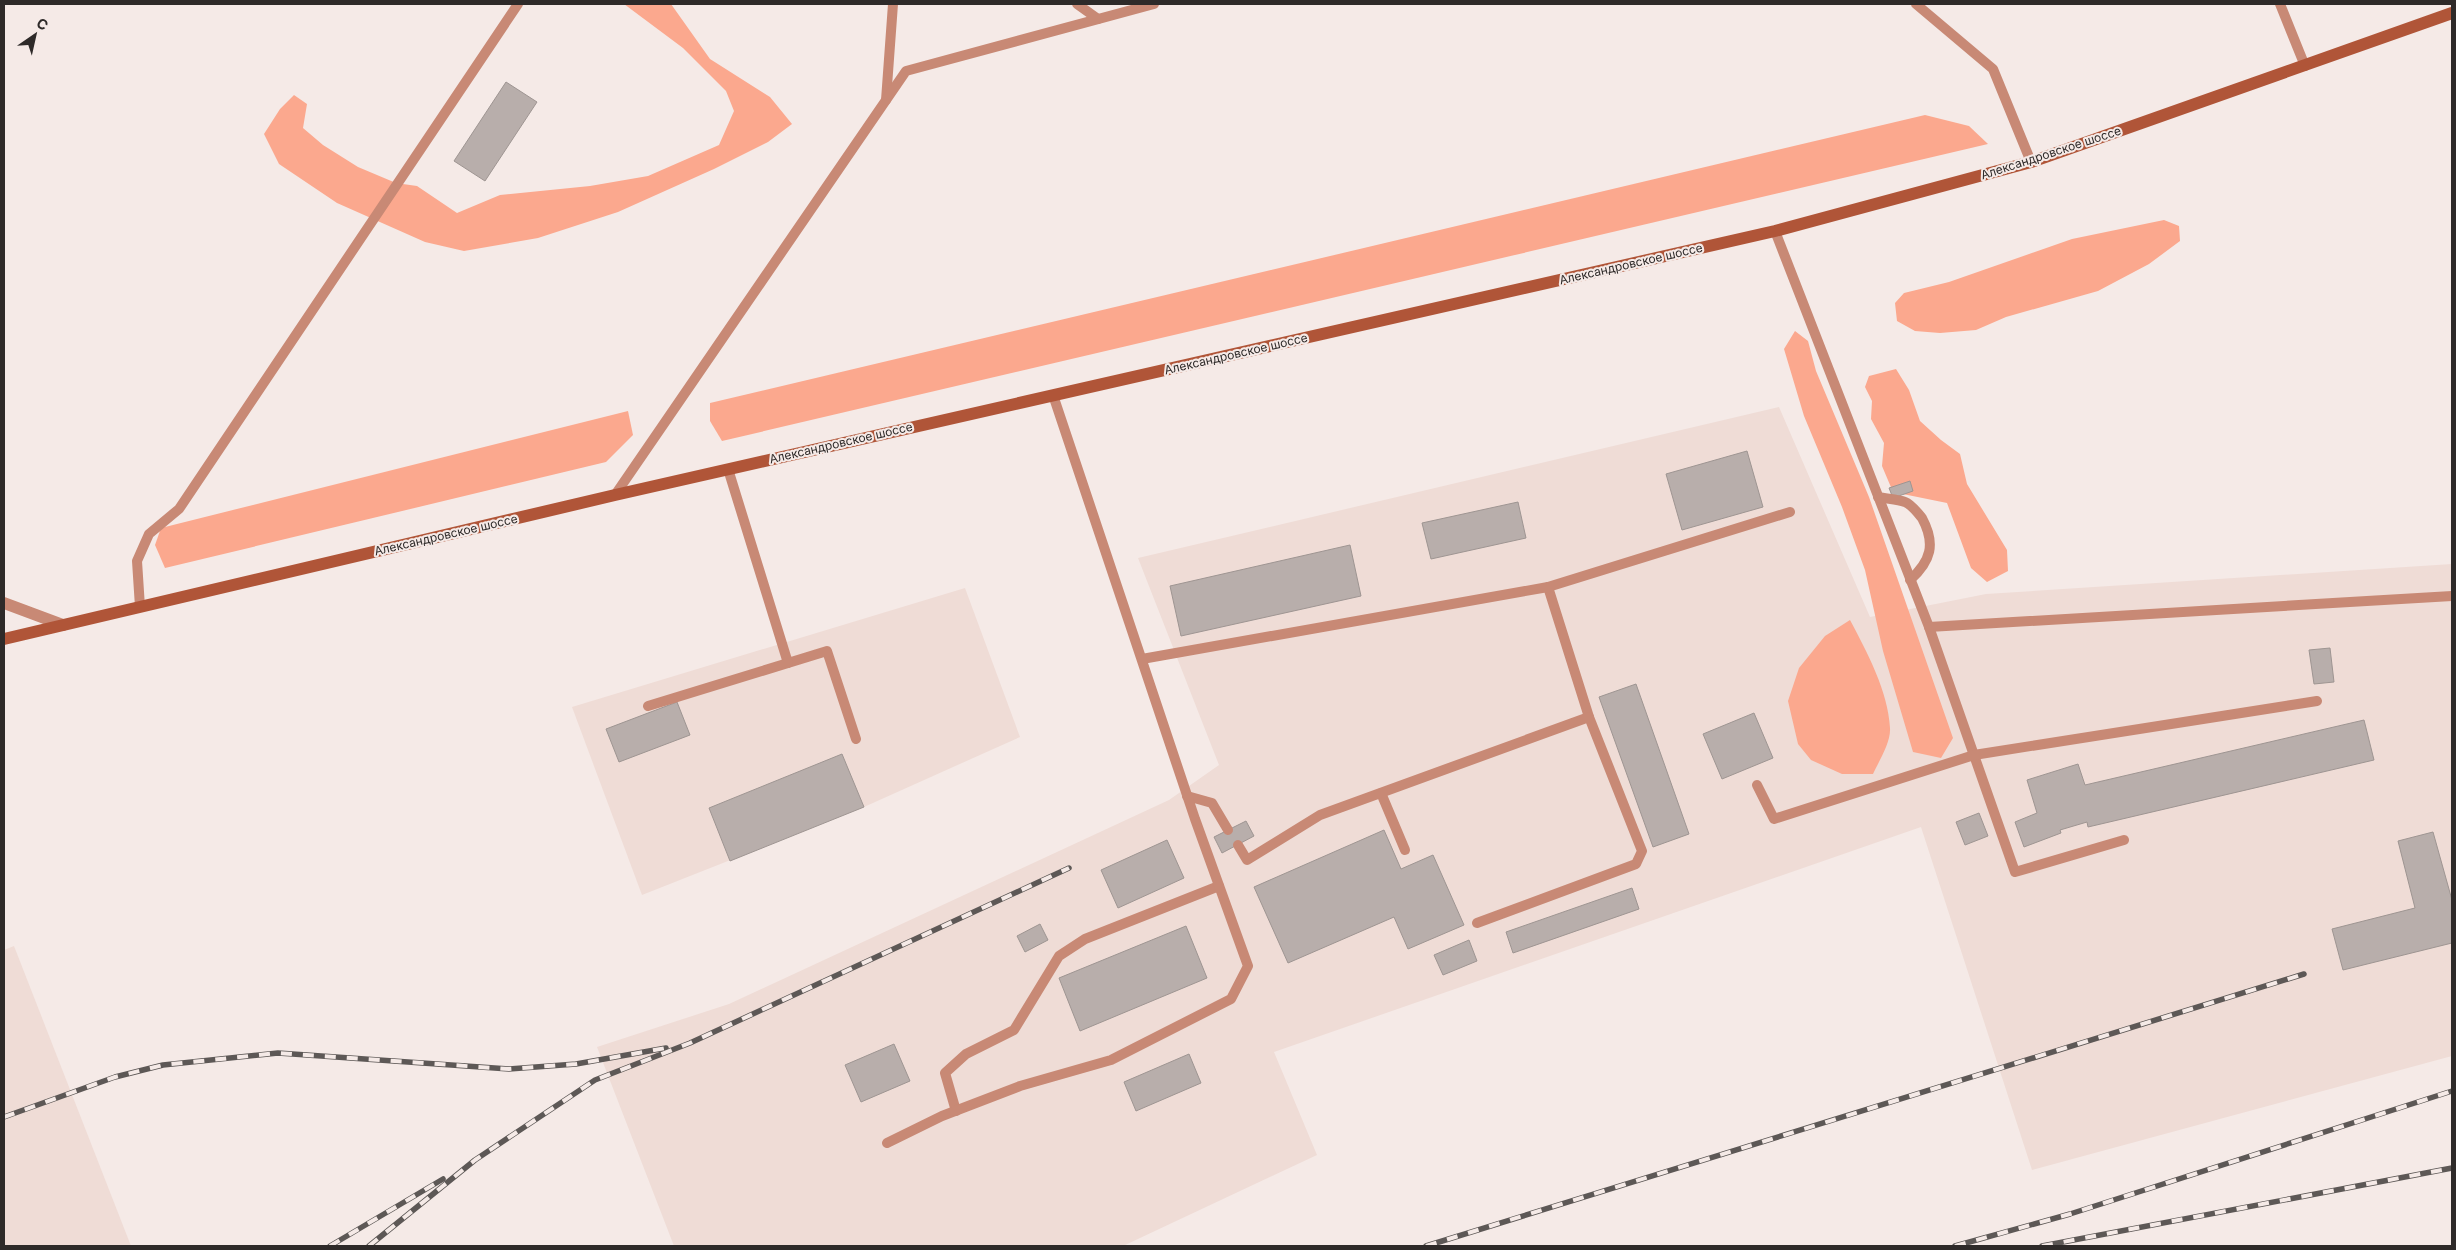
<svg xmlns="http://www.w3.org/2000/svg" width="2456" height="1250" viewBox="0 0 2456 1250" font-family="Inter,sans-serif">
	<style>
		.built { fill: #efdcd6 }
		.green { fill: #fba88e }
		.building { fill: #b8aeab; stroke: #9e9592 }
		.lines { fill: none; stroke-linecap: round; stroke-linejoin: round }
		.lane { stroke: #c88975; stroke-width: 10 }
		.street { stroke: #c88975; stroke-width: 12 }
		.secondary { stroke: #b05538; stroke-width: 12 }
		.rail-casing { stroke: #5d5856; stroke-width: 5.5 }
		.rail { stroke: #f5eae7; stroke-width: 4; stroke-dasharray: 11; stroke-linecap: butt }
		.labels { text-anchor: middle; stroke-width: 4; stroke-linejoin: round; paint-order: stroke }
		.street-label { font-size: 12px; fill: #2e2a29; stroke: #f5eae7 }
	</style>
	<rect width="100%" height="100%" fill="#f5eae7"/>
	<g class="built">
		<path d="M1779,407L1870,617L1986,594L2452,564V1056L2032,1170L1921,827L1274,1052L1317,1155L1123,1246H674L597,1047L729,1004L1169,800L1219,765L1138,558Z"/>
		<path d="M965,588L1020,737L864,807L642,895L572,707Z"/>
		<path d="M14,946L131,1246H4V950Z"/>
	</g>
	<g class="green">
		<path d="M624,4H671L710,59L770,97L792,124L768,142L714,169L618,212L538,238L464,251L425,242L337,203L279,164L264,134L280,109L294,95L307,104L303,128L323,145L358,167L396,183L417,186L457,213L500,195L590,186L648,176L719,145L734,111L726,91L683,48Z"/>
		<path d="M1925,115L1969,126L1988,144L722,441L710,421V403Z"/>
		<path d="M2164,220L2179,226L2180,241L2149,264L2098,291L2006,317L1976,330L1940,333L1915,331L1897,321L1895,303L1904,293L1949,282L2072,239Z"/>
		<path d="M1795,331L1808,341L1816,371L1869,497L1953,738L1941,758L1913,752L1883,651L1865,570L1842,507L1804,416L1784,349Z"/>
		<path d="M1896,369L1909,390L1920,421L1941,440L1960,454L1967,484L2007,550L2008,571L1987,582L1971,568L1947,503L1893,492L1882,466L1884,443L1871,419L1872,401L1865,387L1869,376Z"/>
		<path d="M628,411L633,435L606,462L165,568L155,545L161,528Z"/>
		<path d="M1850,620C1867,652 1888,691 1890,728C1891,742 1879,761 1873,774H1842L1811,760L1798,744L1788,701L1799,668L1825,636Z"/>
	</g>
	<g class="building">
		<path d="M506,82L537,102L485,181L454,161Z"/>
		<path d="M1747,451L1763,507L1682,530L1666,474Z"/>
		<path d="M1910,481L1913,491L1893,498L1889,488Z"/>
		<path d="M1518,502L1526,538L1431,559L1422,523Z"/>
		<path d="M1350,545L1361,596L1181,636L1170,586Z"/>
		<path d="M2330,648L2334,682L2314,684L2309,650Z"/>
		<path d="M1636,684L1689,834L1653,847L1599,697Z"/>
		<path d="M677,702L690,735L619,762L606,729Z"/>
		<path d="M1754,713L1773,758L1722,779L1703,734Z"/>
		<path d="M2364,720L2374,760L2088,827L2087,822L2060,830L2061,833L2024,847L2015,822L2037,813L2027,780L2078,764L2085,785Z"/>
		<path d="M842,754L864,807L730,861L709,808Z"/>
		<path d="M1979,813L1988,836L1965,845L1956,822Z"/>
		<path d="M1246,821L1254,836L1222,853L1214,837Z"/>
		<path d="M1384,830L1401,869L1433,855L1464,925L1408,949L1394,917L1288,963L1254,887Z"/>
		<path d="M2433,832L2452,900V943L2343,970L2332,929L2415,908L2398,841Z"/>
		<path d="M1167,840L1184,878L1118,908L1101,870Z"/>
		<path d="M1632,888L1639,909L1513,953L1506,932Z"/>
		<path d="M1040,924L1048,940L1025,952L1017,936Z"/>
		<path d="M1186,926L1207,978L1080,1031L1059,978Z"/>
		<path d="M1469,940L1477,961L1443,975L1434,955Z"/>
		<path d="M894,1044L910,1081L861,1102L845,1065Z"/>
		<path d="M1189,1054L1201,1083L1136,1111L1124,1082Z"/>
	</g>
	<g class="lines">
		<g class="lane">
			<path d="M1077,4L1098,19"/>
			<path d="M1916,4L1993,69L2031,162"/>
			<path d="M2280,4L2305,66"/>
			<path d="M886,100L893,4"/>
			<path d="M1775,231L1929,627L2015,872L2124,840"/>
			<path d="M728,469L788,663L827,651L856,739"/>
			<path d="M615,495L906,71L1154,4"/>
			<path d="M1878,497C1887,499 1897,499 1905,502C1911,504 1918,513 1922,518C1936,544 1931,561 1910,580"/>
			<path d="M1548,587L1589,717"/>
			<path d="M140,607L137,561L149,534L179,509L518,4"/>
			<path d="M1929,627L2452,596"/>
			<path d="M1142,659L1548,587L1790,512"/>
			<path d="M648,706L788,663"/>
			<path d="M1757,785L1774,819L1974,755L2317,701"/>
			<path d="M1381,793L1405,850"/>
			<path d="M1187,796L1212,803L1228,830"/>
			<path d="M1238,845L1247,860L1320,815L1589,717L1642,851L1636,864L1477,923"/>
			<path d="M956,1111L945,1073L966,1054L1014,1030L1059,956L1085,939L1219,886"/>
			<path d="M887,1143L942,1116L1020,1086L1111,1060L1231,999L1248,966L1195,819L1053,395"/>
		</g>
		<path class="street" d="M4,603L63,625"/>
		<path class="secondary" d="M4,639L615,495L1775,231L2031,162L2452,13"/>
		<defs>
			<g id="rail">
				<path d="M4,1117L115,1077L163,1065L278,1053L509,1069L576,1064L666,1048"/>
				<path d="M330,1246L443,1179"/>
				<path d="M369,1246L475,1160L595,1080L690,1043L1069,868"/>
				<path d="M1426,1246L2304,974"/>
				<path d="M1955,1246L2070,1214L2452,1091"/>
				<path d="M2042,1246L2452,1168"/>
			</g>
		</defs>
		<use href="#rail" class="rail-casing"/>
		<use href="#rail" class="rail"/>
	</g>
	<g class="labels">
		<g class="street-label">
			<text transform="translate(2051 153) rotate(-18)" y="4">Александровское шоссе</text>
			<text transform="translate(1631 264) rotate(-13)" y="4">Александровское шоссе</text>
			<text transform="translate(1236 354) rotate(-13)" y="4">Александровское шоссе</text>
			<text transform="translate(841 443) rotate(-13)" y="4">Александровское шоссе</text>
			<text transform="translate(446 535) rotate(-13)" y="4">Александровское шоссе</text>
		</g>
	</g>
	<rect width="2456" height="1250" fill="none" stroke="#2e2a29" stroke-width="10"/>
	<g transform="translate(35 35) rotate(34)" stroke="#f5eae7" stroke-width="4" paint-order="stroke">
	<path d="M0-4L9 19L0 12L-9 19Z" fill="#2e2a29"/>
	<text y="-8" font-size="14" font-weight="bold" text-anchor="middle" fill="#2e2a29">С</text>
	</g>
</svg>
